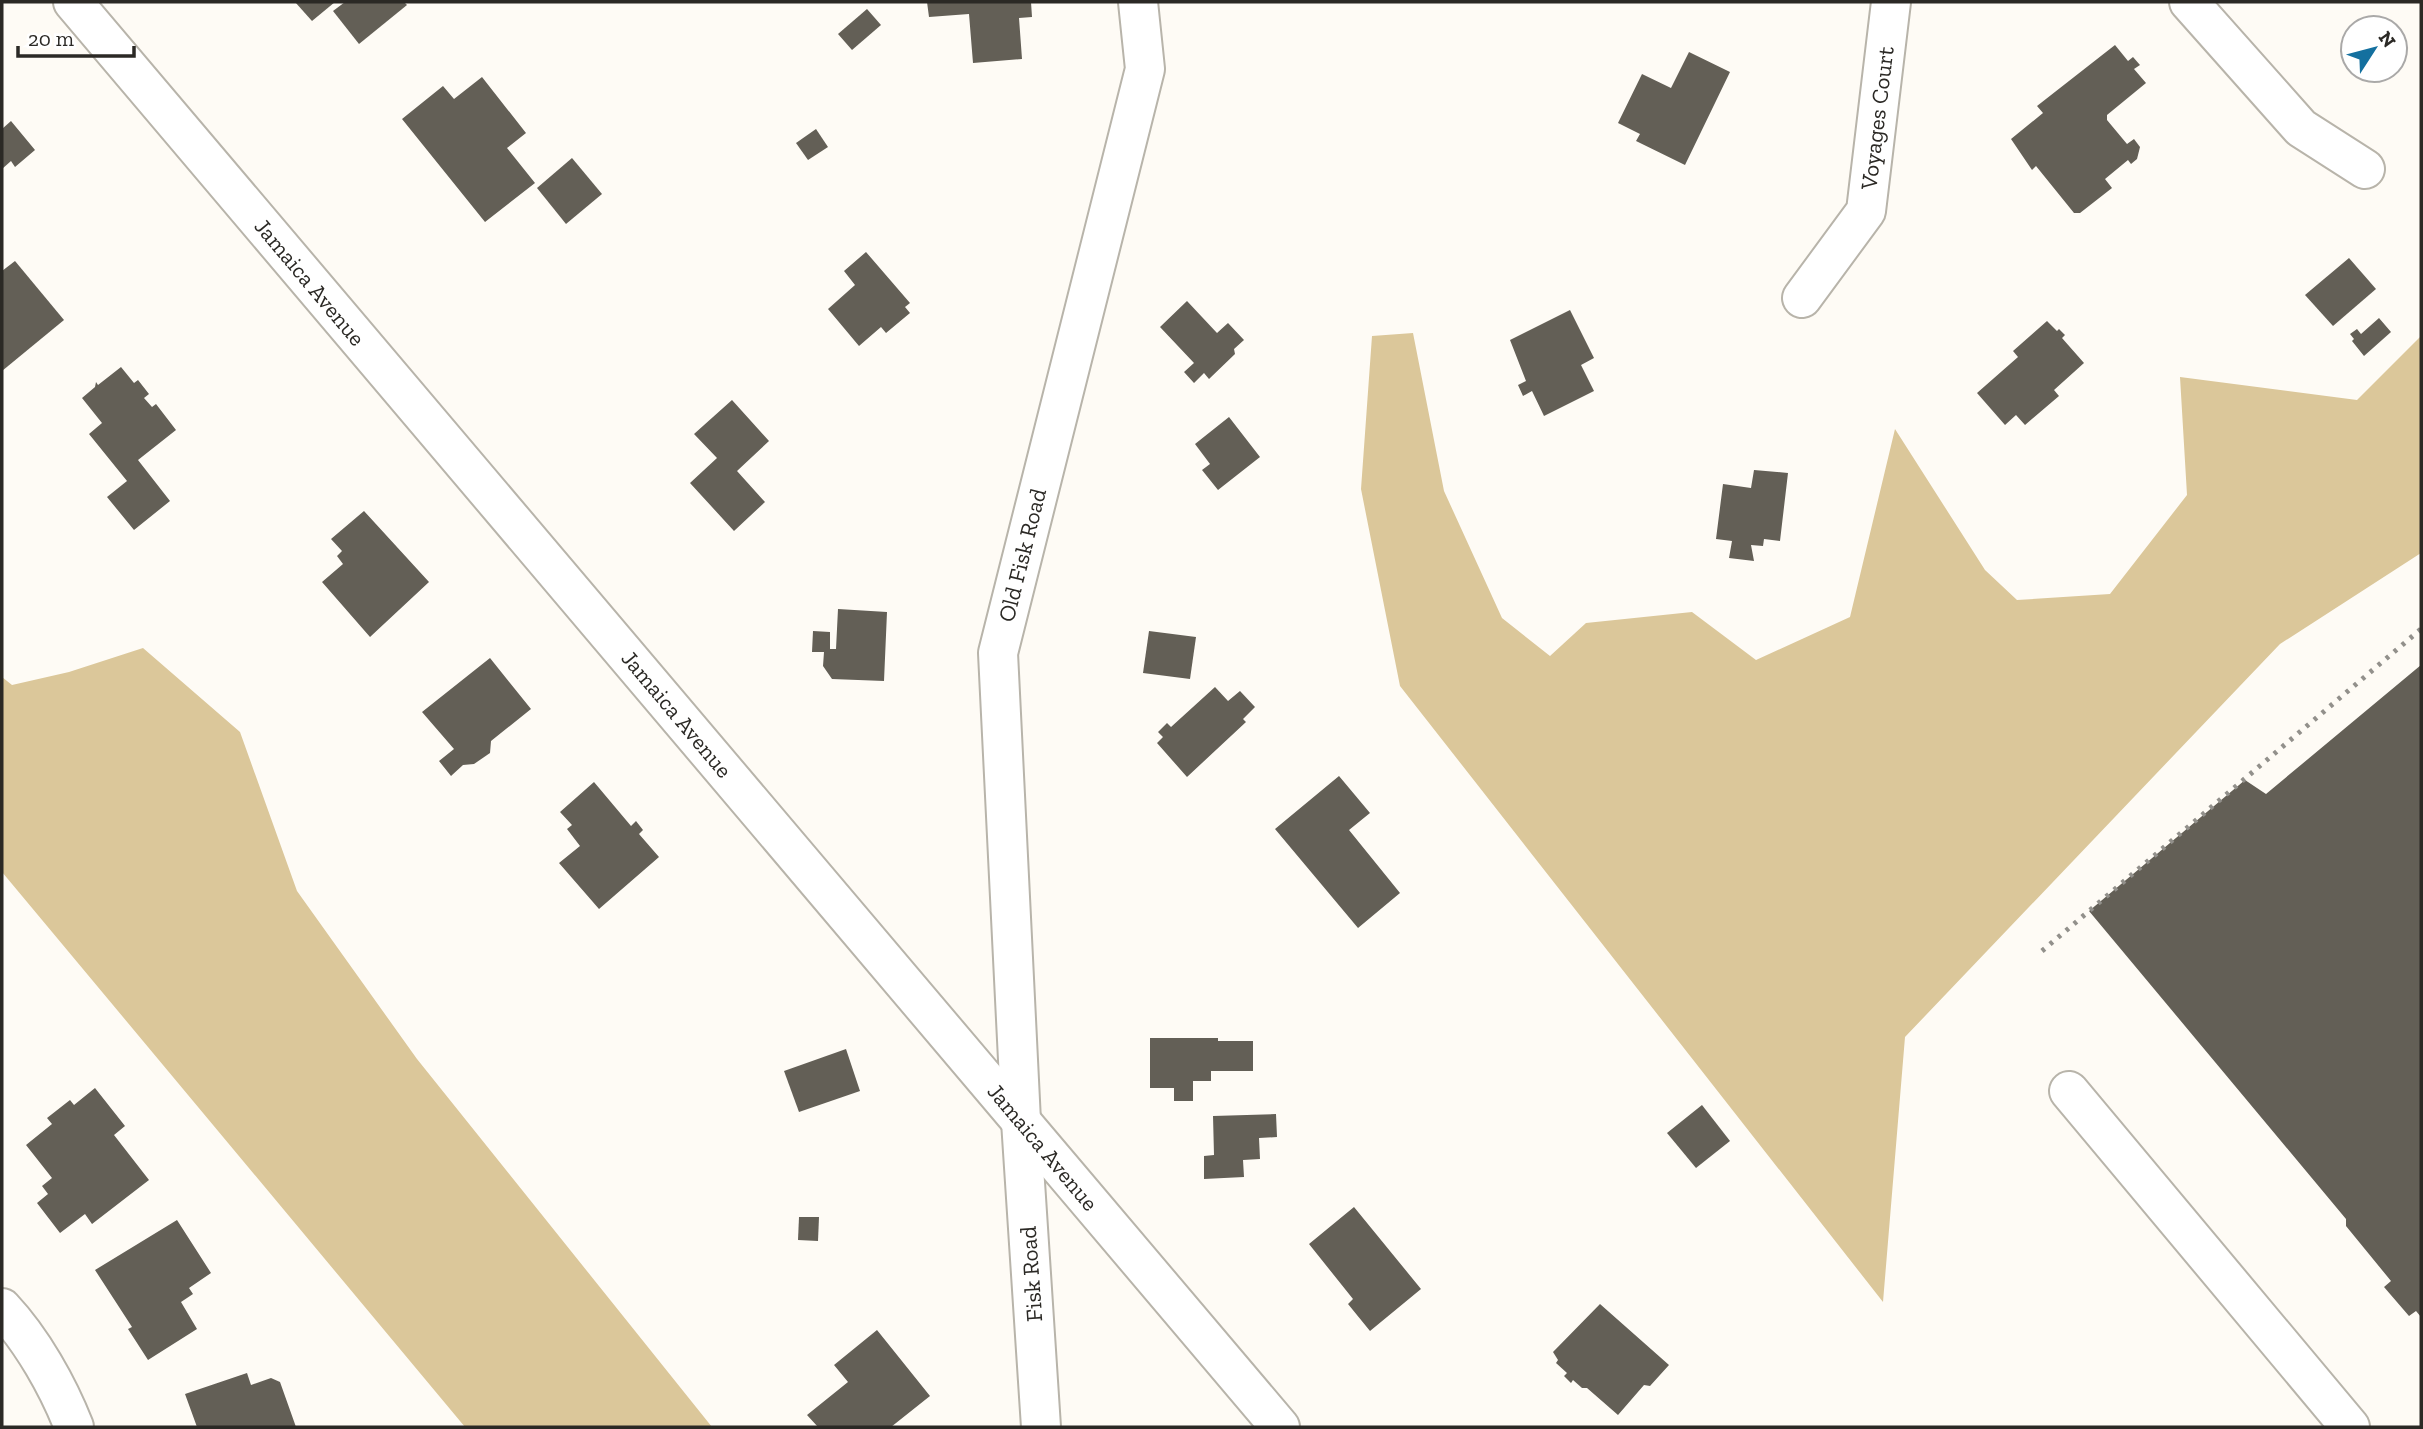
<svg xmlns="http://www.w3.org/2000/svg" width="2423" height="1429" viewBox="0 0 2423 1429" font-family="'Zilla Slab',serif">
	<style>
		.green { fill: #dbc79a }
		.building { fill: #635f56 }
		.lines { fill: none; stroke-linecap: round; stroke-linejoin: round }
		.minor-casing { stroke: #b8b4aa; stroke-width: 42 }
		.minor { stroke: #fff; stroke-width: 38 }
		.rail { stroke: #92908b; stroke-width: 5; stroke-dasharray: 3.5 7; stroke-linecap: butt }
		.labels { text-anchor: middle; stroke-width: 7; stroke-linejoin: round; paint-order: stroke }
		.street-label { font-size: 23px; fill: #2b2925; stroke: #fff }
	</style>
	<rect width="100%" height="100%" fill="#fefbf5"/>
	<g class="green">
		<path d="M1413,333L1444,491L1502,618L1550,656L1586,623L1692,612L1756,660L1850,617L1895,429L1985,570L2017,600L2110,594L2187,495L2180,377L2357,400L2421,336V553L2280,644L1905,1037L1883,1302L1400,686L1361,489L1372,336Z"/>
		<path d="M143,648L240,732L297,891L417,1059L712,1427H465L2,872V677L12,685L69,672Z"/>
	</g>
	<g class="building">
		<path d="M295,2H335L312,21Z"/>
		<path d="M345,2H404L407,5L359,44L333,11Z"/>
		<path d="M927,2H1031L1032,17L1019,18L1022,59L973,63L969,14L929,17Z"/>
		<path d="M867,9L881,25L852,50L838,34Z"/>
		<path d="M2115,45L2128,61L2133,57L2140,65L2134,69L2146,83L2107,115V120L2127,144L2134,139L2140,147L2137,159L2131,164L2128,160L2105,179L2112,188L2080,213H2074L2036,166L2032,170L2011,139L2043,113L2037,106Z"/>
		<path d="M1689,52L1730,72L1685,165L1636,141L1640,134L1618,123L1642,74L1671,88Z"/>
		<path d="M482,77L526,133L507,148L535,183L485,222L402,119L443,86L454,99Z"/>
		<path d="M11,121L35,150L15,167L11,161L2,169V129Z"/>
		<path d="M816,129L828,147L808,160L796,143Z"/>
		<path d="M572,158L602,194L566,224L537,188Z"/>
		<path d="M866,252L910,303L905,307L910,313L886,333L881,327L859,346L828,309L855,285L844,271Z"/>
		<path d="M2349,258L2376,289L2333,326L2305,295Z"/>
		<path d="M15,261L64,320L2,371V271Z"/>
		<path d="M1187,301L1217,333L1228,323L1244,340L1234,349L1235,354L1209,379L1204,373L1194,383L1184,372L1194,363L1160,327Z"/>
		<path d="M1570,310L1594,358L1581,365L1594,391L1544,416L1532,391L1523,396L1518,385L1526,381L1510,340Z"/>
		<path d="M2379,318L2391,332L2364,356L2352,341L2354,339L2350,334L2357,329L2361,334Z"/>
		<path d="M2047,321L2057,331L2059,329L2065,335L2062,338L2084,363L2054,390L2059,396L2025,425L2016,415L2005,425L1977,393L2018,357L2013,351Z"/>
		<path d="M121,367L134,383L138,380L149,394L144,398L152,407L156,404L176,430L138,460L170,501L134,530L107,497L127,481L89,434L102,423L82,398L95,387L96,382L98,385Z"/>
		<path d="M732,400L769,441L737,471L765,502L734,531L690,483L717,458L694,434Z"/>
		<path d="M1229,417L1260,457L1218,490L1202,470L1210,464L1195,444Z"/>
		<path d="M1754,470L1788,473L1780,541L1764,539L1763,546L1751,545L1754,561L1729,558L1732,541L1716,539L1723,484L1751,488Z"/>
		<path d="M364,511L429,582L370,637L322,582L343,564L337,556L342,551L331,539Z"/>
		<path d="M838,609L887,612L884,681L832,679L823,666L824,652H812L813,631L830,632V649H836Z"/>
		<path d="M1149,631L1196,637L1190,679L1143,673Z"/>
		<path d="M490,658L531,709L491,741L490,753L474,764L463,765L451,776L439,761L454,749L422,712Z"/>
		<path d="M2421,665V1317L2416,1311L2409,1316L2384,1287L2391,1281L2346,1226V1219L2089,911L2245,780L2266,794Z"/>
		<path d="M1215,687L1228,701L1240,691L1255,707L1243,719L1246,722L1187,777L1157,743L1163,737L1158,732L1167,723L1171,727Z"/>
		<path d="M1339,776L1370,813L1349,830L1400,893L1358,928L1275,829Z"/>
		<path d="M594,782L631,826L636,821L643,830L639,834L659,857L599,909L559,863L580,846L567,829L572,825L560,812Z"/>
		<path d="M1150,1038H1218V1041H1253V1071H1211V1081H1193V1101H1174V1088H1150Z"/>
		<path d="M846,1049L860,1091L799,1112L784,1071Z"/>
		<path d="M95,1088L125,1126L114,1135L149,1180L92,1224L85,1214L60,1233L37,1203L48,1194L42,1186L52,1178L26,1145L52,1124L47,1118L70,1100L74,1105Z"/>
		<path d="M1702,1105L1730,1141L1696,1168L1667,1133Z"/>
		<path d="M1276,1114L1277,1137L1259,1138L1260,1159L1243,1160L1244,1177L1204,1179V1156L1214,1155L1213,1116Z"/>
		<path d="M1354,1207L1421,1289L1370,1331L1348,1304L1353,1299L1309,1244Z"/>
		<path d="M799,1217H819L818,1241L798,1240Z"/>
		<path d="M177,1220L211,1273L189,1288L193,1294L181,1302L197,1329L148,1360L128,1329L132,1327L95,1270Z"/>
		<path d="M1600,1304L1669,1365L1650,1386L1644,1385L1618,1415L1587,1388H1582L1573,1380L1571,1383L1564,1376L1567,1373L1556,1363L1558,1360L1553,1352Z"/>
		<path d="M877,1330L930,1396L891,1427H818L807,1415L848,1382L834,1365Z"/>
		<path d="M247,1373L251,1385L271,1378L280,1382L296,1427H197L185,1394Z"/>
	</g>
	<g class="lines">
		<defs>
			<g id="minor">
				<path d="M73,2L1280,1427"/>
				<path d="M2189,2L2301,128L2365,169"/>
				<path d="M1802,298L1866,211L1891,2"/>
				<path d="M2069,1091L2350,1427"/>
				<path d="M2,1308C32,1340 58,1386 74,1427"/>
				<path d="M1041,1427L1021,1121L998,653L1145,69L1138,2"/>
			</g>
		</defs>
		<use href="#minor" class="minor-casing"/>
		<use href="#minor" class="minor"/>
		<path class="rail" d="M2042,951L2421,629"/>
	</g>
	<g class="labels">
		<g class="street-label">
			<text transform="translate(1877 118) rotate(-83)" y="8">Voyages Court</text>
			<text transform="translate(310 282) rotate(50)" y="8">Jamaica Avenue</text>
			<text transform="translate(1022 555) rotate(-76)" y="8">Old Fisk Road</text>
			<text transform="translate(677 714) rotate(50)" y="8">Jamaica Avenue</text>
			<text transform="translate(1043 1147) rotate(50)" y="8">Jamaica Avenue</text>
			<text transform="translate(1031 1274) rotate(-94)" y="8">Fisk Road</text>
		</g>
	</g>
	<rect width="2423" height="1429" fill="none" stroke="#2b2925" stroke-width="7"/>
	<g transform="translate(2374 49) rotate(54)"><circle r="33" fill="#ffffff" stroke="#aaa9a8" stroke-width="2"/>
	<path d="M0-5L12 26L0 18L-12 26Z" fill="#14709f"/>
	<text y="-10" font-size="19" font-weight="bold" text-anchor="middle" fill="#2b2925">N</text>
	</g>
	<path d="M18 46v10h116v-10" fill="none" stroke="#2b2925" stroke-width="3.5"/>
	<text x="28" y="46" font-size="21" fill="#2b2925" stroke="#ffffff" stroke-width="5" paint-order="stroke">20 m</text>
</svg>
